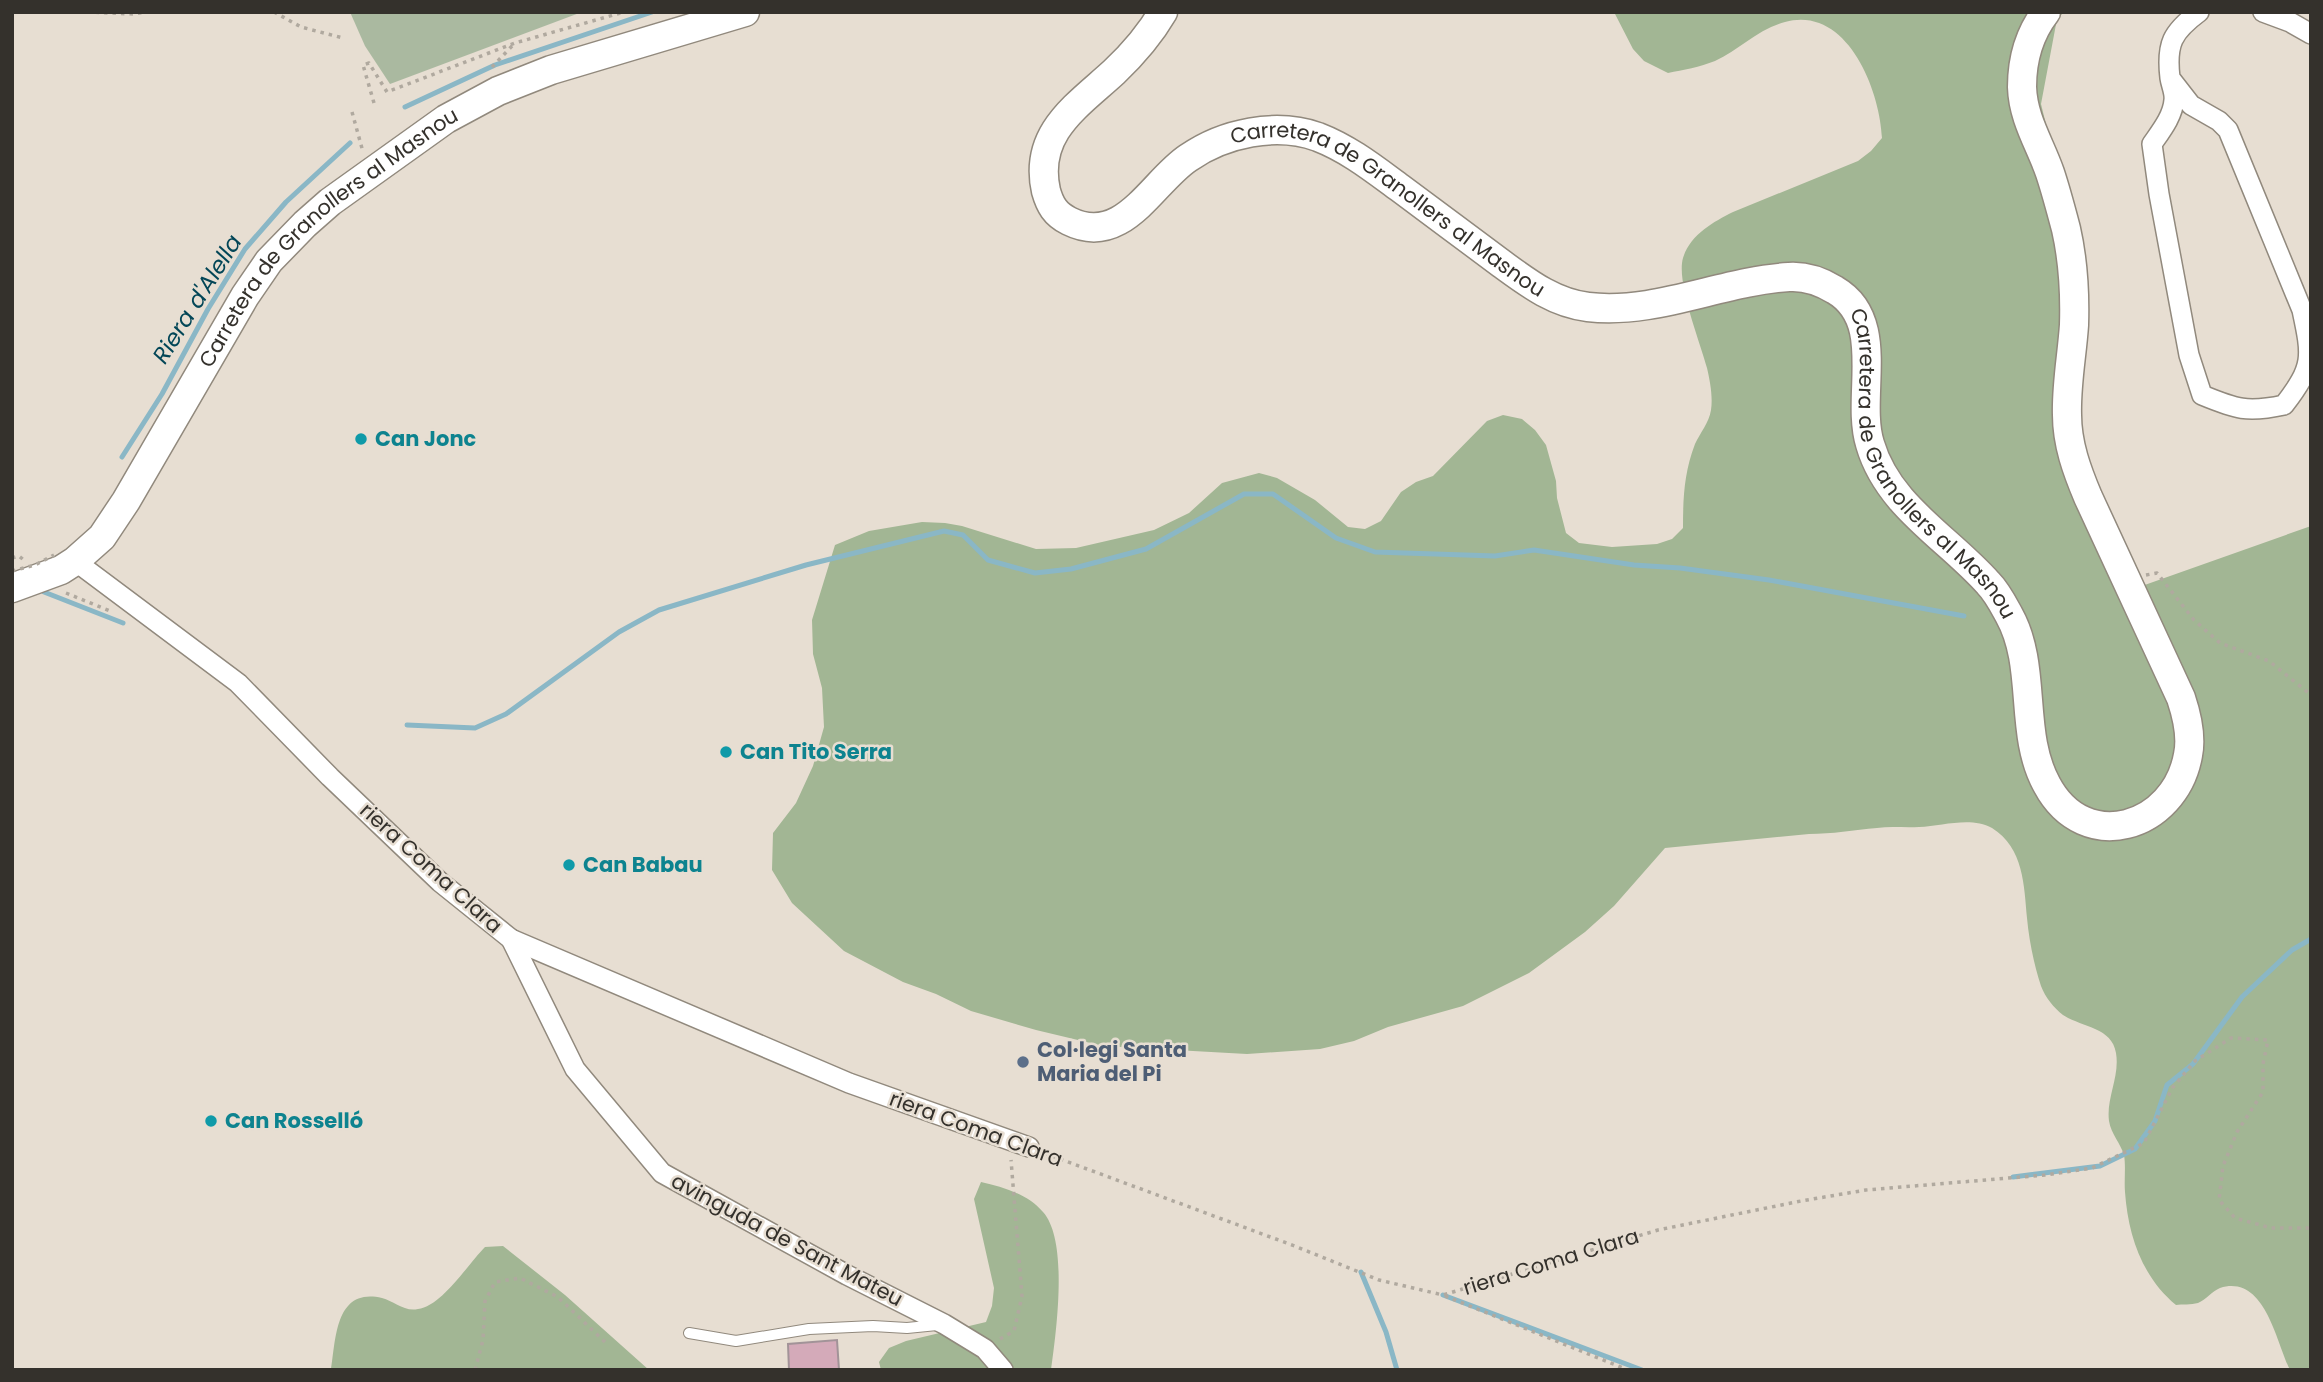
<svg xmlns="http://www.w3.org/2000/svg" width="2323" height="1382" viewBox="0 0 2323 1382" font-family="Poppins,sans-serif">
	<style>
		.green { fill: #aab9a0 }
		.forest { fill: #a2b694 }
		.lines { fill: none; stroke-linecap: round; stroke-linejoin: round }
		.stream { stroke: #8ab7c6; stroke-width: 5 }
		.building { fill: #d4aab9; stroke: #a29398; stroke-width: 2 }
		.service-casing { stroke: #91897d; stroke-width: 12 }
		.minor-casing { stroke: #91897d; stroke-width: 22 }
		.secondary-casing { stroke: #91897d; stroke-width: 31 }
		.path { stroke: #b0a99f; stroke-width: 3.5; stroke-dasharray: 3.5 5; stroke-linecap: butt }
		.service { stroke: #fff; stroke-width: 10 }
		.minor { stroke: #fff; stroke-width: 19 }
		.secondary { stroke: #fff; stroke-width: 28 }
		.path-bridge { stroke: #b0a99f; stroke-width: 3.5; stroke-dasharray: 3.5 5; stroke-linecap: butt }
		.culture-dot { fill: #0f9aa8; stroke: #e7ded2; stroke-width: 2.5 }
		.service-dot { fill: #5c6f8a; stroke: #e7ded2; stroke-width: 2.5 }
		.labels { text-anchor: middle; stroke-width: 5; stroke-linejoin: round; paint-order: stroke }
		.street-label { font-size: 21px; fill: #34312c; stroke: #e7ded2 }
		.culture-label { font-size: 21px; font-weight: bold; fill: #0d838f; stroke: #e7ded2; text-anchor: start }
		.service-label { font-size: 21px; font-weight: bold; fill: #4e5e75; stroke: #e7ded2; text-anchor: start }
		.water-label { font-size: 23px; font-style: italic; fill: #034657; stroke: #e7ded2 }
	</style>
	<rect width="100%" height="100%" fill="#e7ded2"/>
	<path class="green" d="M350,12H582L390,84L365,46Z"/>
	<g class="forest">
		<path d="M1614,12H2064L2057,19L2041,104L2080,263L2082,455L2139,587L2311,526V1370H2290C2276,1342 2265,1274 2220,1288C2212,1291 2206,1300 2198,1303C2191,1305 2182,1304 2176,1305C2142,1277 2128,1235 2125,1192C2124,1180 2126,1167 2124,1155C2121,1144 2111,1134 2109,1121C2106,1098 2120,1077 2116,1053C2112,1027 2081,1027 2063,1015C2054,1008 2045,997 2041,986C2034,965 2029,940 2027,918C2024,886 2024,848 1992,828C1971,816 1942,826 1919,827C1905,828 1891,826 1877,828C1854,830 1832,834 1809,834L1665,848L1614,906L1585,932L1529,973L1463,1006L1388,1027L1354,1041L1320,1049L1247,1054L1103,1046L1036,1030L971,1011L936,994L903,982L844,951L792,903L772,870L773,833L796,803L813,766L824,727L822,688L813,654L812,620L835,545L869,531L922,522L945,523L962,526L1036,549L1076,548L1154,530L1189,513L1222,483L1259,473L1277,478L1315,500L1348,527L1365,529L1381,521L1401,492L1416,482L1433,476L1487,421L1503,415L1522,419L1535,430L1546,445L1556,481L1557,498L1566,533L1579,543L1612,547L1657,544L1672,539L1683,528C1683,498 1684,473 1695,444C1700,433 1709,423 1711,410C1713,397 1710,381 1707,368C1700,342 1676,282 1683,258C1690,235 1713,222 1733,212L1858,161L1871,151L1882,138C1880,90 1847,5 1785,22C1758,29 1739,50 1715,61C1700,67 1683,70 1668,73L1644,61L1633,49Z"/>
		<path d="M981,1182C1003,1187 1028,1194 1043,1212C1069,1241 1056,1333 1051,1370H881L879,1362L889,1348L906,1341L986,1322L992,1306L994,1288L974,1199Z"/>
		<path d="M503,1246L565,1295L649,1370H331C336,1339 335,1287 382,1298C394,1301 404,1312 418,1309C442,1306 468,1264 485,1247Z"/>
	</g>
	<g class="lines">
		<g class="stream">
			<path d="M405,107L495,65L652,12"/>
			<path d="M122,457L162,394L208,309L245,249L286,202L350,143"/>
			<path d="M44,592L123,623"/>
			<path d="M407,725L475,728L506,714L619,632L659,610L806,565L944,531L963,535L988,560L1035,573L1071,569L1146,549L1244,494H1273L1336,538L1375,552L1495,556L1534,550L1634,565L1680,568L1769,580L1964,616"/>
			<path d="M2013,1177L2100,1166L2135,1149L2155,1121L2167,1085L2193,1064L2242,997L2292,950L2311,939"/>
			<path d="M1361,1272L1386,1332L1397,1370"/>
			<path d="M1443,1295L1642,1370"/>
		</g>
	</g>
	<path class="building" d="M837,1340L839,1370H789L788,1344Z"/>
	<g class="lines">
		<defs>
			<path id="service" d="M689,1333L736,1341L809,1329L873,1326L907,1328L937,1325"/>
			<g id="minor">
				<path d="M2263,12L2290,22L2311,34"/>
				<path d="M2170,78L2191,105L2219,121L2228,130L2302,310C2312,357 2314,366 2284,405C2247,413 2236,409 2202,395L2189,355L2159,194L2152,144C2161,131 2173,116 2174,100C2175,93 2171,85 2170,78C2166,44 2172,32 2199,12"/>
				<path d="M75,561L238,683L330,777L440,882L511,939L849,1083L1029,1147"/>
				<path d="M511,939L575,1069L662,1173L847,1275L944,1324L985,1349L1003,1370"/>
			</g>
			<g id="secondary">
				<path id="s1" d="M1163,12C1149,36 1133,54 1114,72C1077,106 1033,133 1046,191C1050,205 1055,214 1069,221C1123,248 1152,182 1188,158C1224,133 1276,122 1318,137C1349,149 1374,169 1400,188C1434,213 1468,239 1502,264C1528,283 1554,303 1588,307C1656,315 1722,281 1789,277C1805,276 1822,282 1835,290C1888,321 1855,396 1870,444C1888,506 1947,537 1988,583C1997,592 2003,604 2009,615C2038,667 2018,733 2047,785C2085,856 2175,828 2188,755C2192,736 2187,716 2181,698L2088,497C2077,471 2067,444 2067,415C2066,385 2072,355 2074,325C2075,293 2073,260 2066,229C2061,210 2056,191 2050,173C2040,144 2023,119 2022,87C2022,59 2029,34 2046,12"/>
				<path id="s2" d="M12,588L61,570L75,561L102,537L126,501L245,296L269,261L305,224L330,202L446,119L498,91L551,70L745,12"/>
			</g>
		</defs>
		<use href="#service" class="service-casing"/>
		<use href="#minor" class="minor-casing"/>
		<use href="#secondary" class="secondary-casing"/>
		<g class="path">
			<path d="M87,12L133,14L147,12"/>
			<path d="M274,12L301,27L343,38"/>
			<path d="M492,67L513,45"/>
			<path d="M374,103L363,65L369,63L387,92L515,43L624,12"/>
			<path d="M352,112L363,152"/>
			<path d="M12,558L19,556L25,561"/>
			<path d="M2146,575L2157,573L2194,620L2220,643L2269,661L2311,695"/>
			<path d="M66,593L110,611"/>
			<path d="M1044,1153L1292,1245L1379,1280L1443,1295L1658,1230L1801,1201L1866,1190L2045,1175L2092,1168L2144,1143L2173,1087L2195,1061L2231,1038L2268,1040L2263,1064V1092L2237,1132L2223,1166L2219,1200L2235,1218L2271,1228H2311"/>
			<path d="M1445,1296L1628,1370"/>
			<path d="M1000,1339L1014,1331L1022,1296L1011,1160"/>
			<path d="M475,1370L483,1340L485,1301L495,1282L520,1278L558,1297L607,1344"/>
		</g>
		<use href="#service" class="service"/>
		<use href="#minor" class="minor"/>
		<use href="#secondary" class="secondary"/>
		<path class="path-bridge" d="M12,571L35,565L54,555"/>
	</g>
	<g class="culture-dot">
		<circle cx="361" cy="439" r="7"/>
		<circle cx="726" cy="752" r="7"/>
		<circle cx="569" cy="865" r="7"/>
		<circle cx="211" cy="1121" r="7"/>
	</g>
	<circle class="service-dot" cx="1023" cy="1062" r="7"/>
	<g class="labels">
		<g class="street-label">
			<text dy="7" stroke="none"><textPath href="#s1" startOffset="637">Carretera de Granollers al Masnou</textPath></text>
			<text dy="7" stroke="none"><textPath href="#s2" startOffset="486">Carretera de Granollers al Masnou</textPath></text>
			<text dy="7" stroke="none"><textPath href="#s1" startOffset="1328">Carretera de Granollers al Masnou</textPath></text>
			<text transform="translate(431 868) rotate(42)" y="7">riera Coma Clara</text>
			<text transform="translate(976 1129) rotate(20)" y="7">riera Coma Clara</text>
			<text transform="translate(787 1240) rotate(28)" y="7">avinguda de Sant Mateu</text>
			<text transform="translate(1551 1262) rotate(-17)" y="7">riera Coma Clara</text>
		</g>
		<g class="culture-label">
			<text x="375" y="446">Can Jonc</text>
			<text x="740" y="759">Can Tito Serra</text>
			<text x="583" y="872">Can Babau</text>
			<text x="225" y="1128">Can Rosselló</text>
		</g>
		<g class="service-label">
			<text x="1037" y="1057">Col·legi Santa<tspan x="1037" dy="24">Maria del Pi</tspan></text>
		</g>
		<g class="water-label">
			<text transform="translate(197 299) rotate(-58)" y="8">Riera d'Alella</text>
		</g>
	</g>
	<rect width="2323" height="1382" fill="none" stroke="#34312c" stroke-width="28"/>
</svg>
